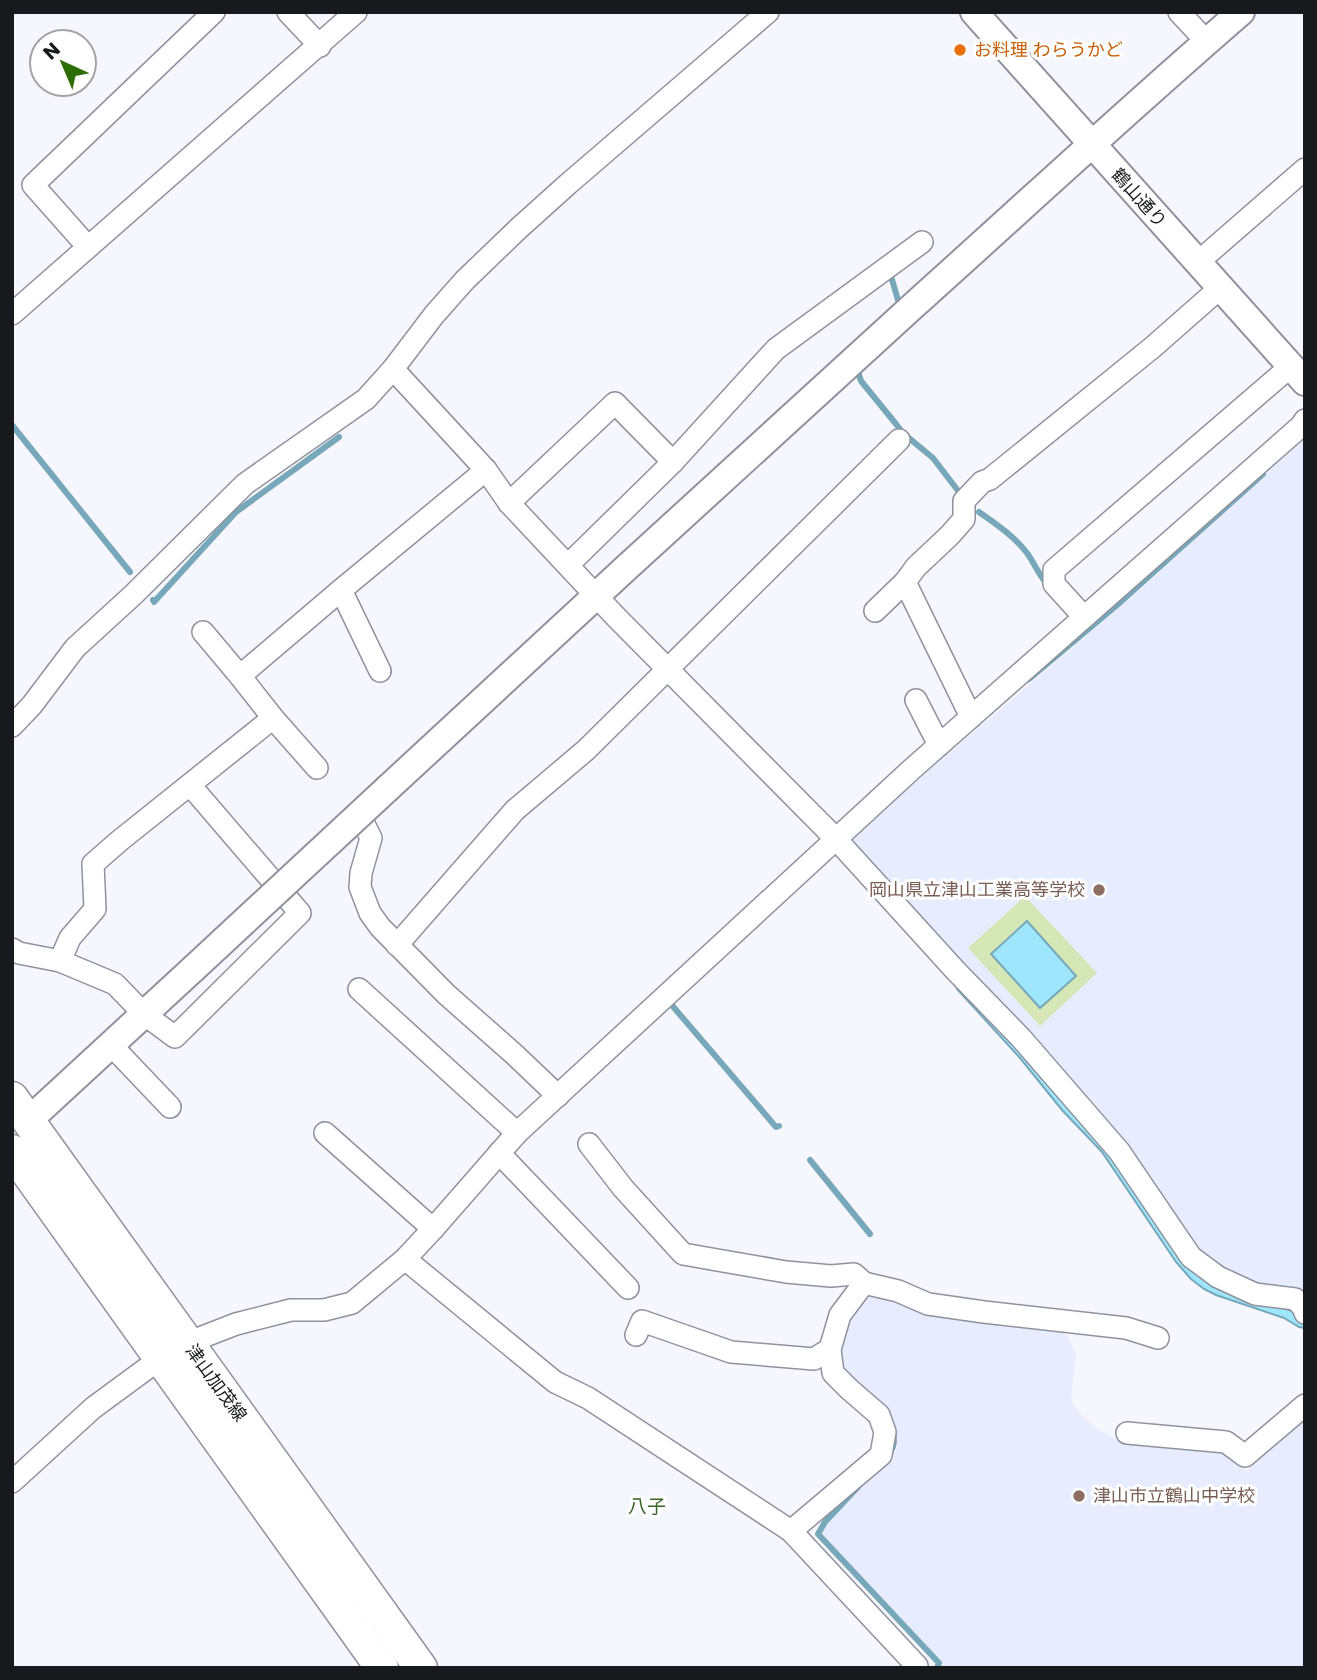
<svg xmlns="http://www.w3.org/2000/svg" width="1317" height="1680" viewBox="0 0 1317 1680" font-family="Poppins,'Noto Sans JP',sans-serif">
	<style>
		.built { fill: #e7ecff }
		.green { fill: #d5e7b7 }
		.water { fill: #9ee6fc; stroke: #76a8b9; stroke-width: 2 }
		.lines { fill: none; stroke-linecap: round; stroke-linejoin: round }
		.stream { stroke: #76a8b9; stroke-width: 6 }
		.minor-casing { stroke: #8f929d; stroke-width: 24 }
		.tertiary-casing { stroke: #8f929d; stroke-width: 30 }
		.primary-casing { stroke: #8f929d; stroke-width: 35 }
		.minor { stroke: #fff; stroke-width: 21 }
		.tertiary { stroke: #fff; stroke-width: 26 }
		.primary { stroke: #fff; stroke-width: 32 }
		.tertiary-bridge-casing { stroke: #8f929d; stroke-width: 30; stroke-linecap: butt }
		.tertiary-bridge { stroke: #fff; stroke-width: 26 }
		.food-dot { fill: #e8710a; stroke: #fff; stroke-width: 2.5 }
		.education-dot { fill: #8d6e63; stroke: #fff; stroke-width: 2.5 }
		.labels { text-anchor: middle; stroke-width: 6; stroke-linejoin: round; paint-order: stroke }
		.food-label { font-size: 18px; fill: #c56008; stroke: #fff; text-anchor: start }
		.street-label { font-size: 18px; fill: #18191d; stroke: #fff }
		.education-label { font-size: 18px; fill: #785e54; stroke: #fff; text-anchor: end }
		.neighbourhood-label { font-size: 19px; fill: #396429; stroke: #fff }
	</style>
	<rect width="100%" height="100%" fill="#f6f7fe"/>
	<g class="built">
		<path d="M1305,438V1299L1260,1288L1224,1270L1202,1256L857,852L853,839L889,805L1148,583Z"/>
		<path d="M875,1293L1061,1330L1069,1339L1076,1355L1071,1400L1080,1414L1103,1433L1126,1443L1225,1453L1246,1471L1305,1417V1668H941L942,1665L939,1661L820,1533L828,1521L898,1449L893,1424L873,1396L859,1383L847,1376L840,1368L837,1351L853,1308L862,1296Z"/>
	</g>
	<path class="green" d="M1025,896L1097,973L1040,1026L968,948Z"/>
	<g class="water">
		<path d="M1027,921L1076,976L1040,1008L991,954Z"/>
		<path d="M963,982L1070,1101L1170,1236L1238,1293L1295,1312L1305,1311V1328L1299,1327L1284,1318L1216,1295L1204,1289L1191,1279L1176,1262L1102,1152L1062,1110L1020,1058L957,989Z"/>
	</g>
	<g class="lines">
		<g class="stream">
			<path d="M891,276L900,307"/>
			<path d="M856,366L861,381L896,424L903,433L933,458L959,492"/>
			<path d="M12,425L130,572"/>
			<path d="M979,512C996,524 1014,536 1027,553C1035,564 1039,576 1049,586"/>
			<path d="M153,600L154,602L236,512L339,437"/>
			<path d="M1029,679L1116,606L1263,474"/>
			<path d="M670,1003L776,1127L779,1126"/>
			<path d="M810,1160L870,1234"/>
			<path d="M887,1457C894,1448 895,1442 893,1432"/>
			<path d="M858,1487L825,1522L818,1534L939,1663L937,1668"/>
		</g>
		<defs>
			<g id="minor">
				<path d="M288,12L320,46"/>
				<path d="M1179,12L1207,42"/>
				<path d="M88,247L33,185L214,12"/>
				<path d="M1197,263L1305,169"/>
				<path d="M12,314L356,12"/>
				<path d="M393,369L486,470L509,503L616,617L836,839L955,970L1021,1038L1119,1151L1191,1257L1218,1277L1255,1294L1295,1299L1303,1307L1305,1313"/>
				<path d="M509,503L615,403L673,462"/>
				<path d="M568,565L673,462L776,349L922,242"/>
				<path d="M905,582L971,717"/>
				<path d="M341,590L380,671"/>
				<path d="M875,611L905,582L916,567L950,535L964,519V501L982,482L990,479L1153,347L1220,288"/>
				<path d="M1084,617L1054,584V570L1291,366"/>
				<path d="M203,632L240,676L273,718L317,768"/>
				<path d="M240,676L341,590L486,470"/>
				<path d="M916,700L939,745"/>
				<path d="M12,726L32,705L75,648L133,595L245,484L366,399L393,369L434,315L465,280L518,229L568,184L768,12"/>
				<path d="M363,822L371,838L361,873L360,887L370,913L380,927L446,994L515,1055L558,1096"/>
				<path d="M397,945L515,810L586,750L899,440"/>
				<path d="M12,949L19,953L60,961L115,984L144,1014L175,1037L300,913L190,785"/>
				<path d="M60,961L70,938L95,909L93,864L118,842L273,718"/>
				<path d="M359,989L517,1133"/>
				<path d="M111,1045L170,1107"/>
				<path d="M325,1133L433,1229"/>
				<path d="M589,1144L623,1188L683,1254L786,1272L831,1276L854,1274L864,1283L898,1291L928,1304L984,1312L1126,1328L1158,1338"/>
				<path d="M499,1153L628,1288"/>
				<path d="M405,1259L555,1382L588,1398L791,1531L917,1666L915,1668"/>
				<path d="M636,1335L642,1321L731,1352L814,1359L830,1349"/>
				<path d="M1127,1433L1226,1442L1245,1456L1305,1405"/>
				<path d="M12,1482L93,1408L146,1369L187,1343L236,1324L291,1310H324L352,1303L405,1259L433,1229L517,1133L912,769L1301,426L1305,420"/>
				<path d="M791,1531L881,1455L885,1432L879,1415L849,1389L833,1373L830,1349L840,1315L864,1283"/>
			</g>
			<g id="tertiary">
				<path d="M974,12L1305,382"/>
				<path d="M388,788C562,626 737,466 913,306C1022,208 1130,108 1241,12"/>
				<path d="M28,1121L193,969"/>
			</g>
			<g id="primary">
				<path d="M12,1098L421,1668"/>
				<path d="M12,1151L382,1668"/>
			</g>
		</defs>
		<use href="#minor" class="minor-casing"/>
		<use href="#tertiary" class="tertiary-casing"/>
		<use href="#primary" class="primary-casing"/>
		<use href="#minor" class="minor"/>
		<use href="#tertiary" class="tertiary"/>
		<use href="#primary" class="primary"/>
		<defs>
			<path id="tertiary-bridge" d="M193,969L388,788"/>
		</defs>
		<use href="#tertiary-bridge" class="tertiary-bridge-casing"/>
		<use href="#tertiary-bridge" class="tertiary-bridge"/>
	</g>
	<circle class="food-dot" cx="960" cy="50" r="7"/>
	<g class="education-dot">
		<circle cx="1099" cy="890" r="7"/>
		<circle cx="1079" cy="1496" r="7"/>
	</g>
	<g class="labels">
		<g class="food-label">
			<text x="974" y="56">お料理 わらうかど</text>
		</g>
		<g class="street-label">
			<text transform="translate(1139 198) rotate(48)" y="6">鶴山通り</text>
			<text transform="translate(216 1383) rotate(54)" y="6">津山加茂線</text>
		</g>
		<g class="education-label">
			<text x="1085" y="896">岡山県立津山工業高等学校</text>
			<text x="1093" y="1502" text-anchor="start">津山市立鶴山中学校</text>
		</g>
		<g class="neighbourhood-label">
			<text x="647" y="1513">八子</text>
		</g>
	</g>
	<rect width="1317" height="1680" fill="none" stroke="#18191d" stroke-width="28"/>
	<g transform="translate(63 63) rotate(316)"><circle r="33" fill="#ffffff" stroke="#a3a3a5" stroke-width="2"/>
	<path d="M0-5L12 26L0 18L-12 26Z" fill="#2c6e05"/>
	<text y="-10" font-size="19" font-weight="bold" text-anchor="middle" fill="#18191d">N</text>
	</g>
</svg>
